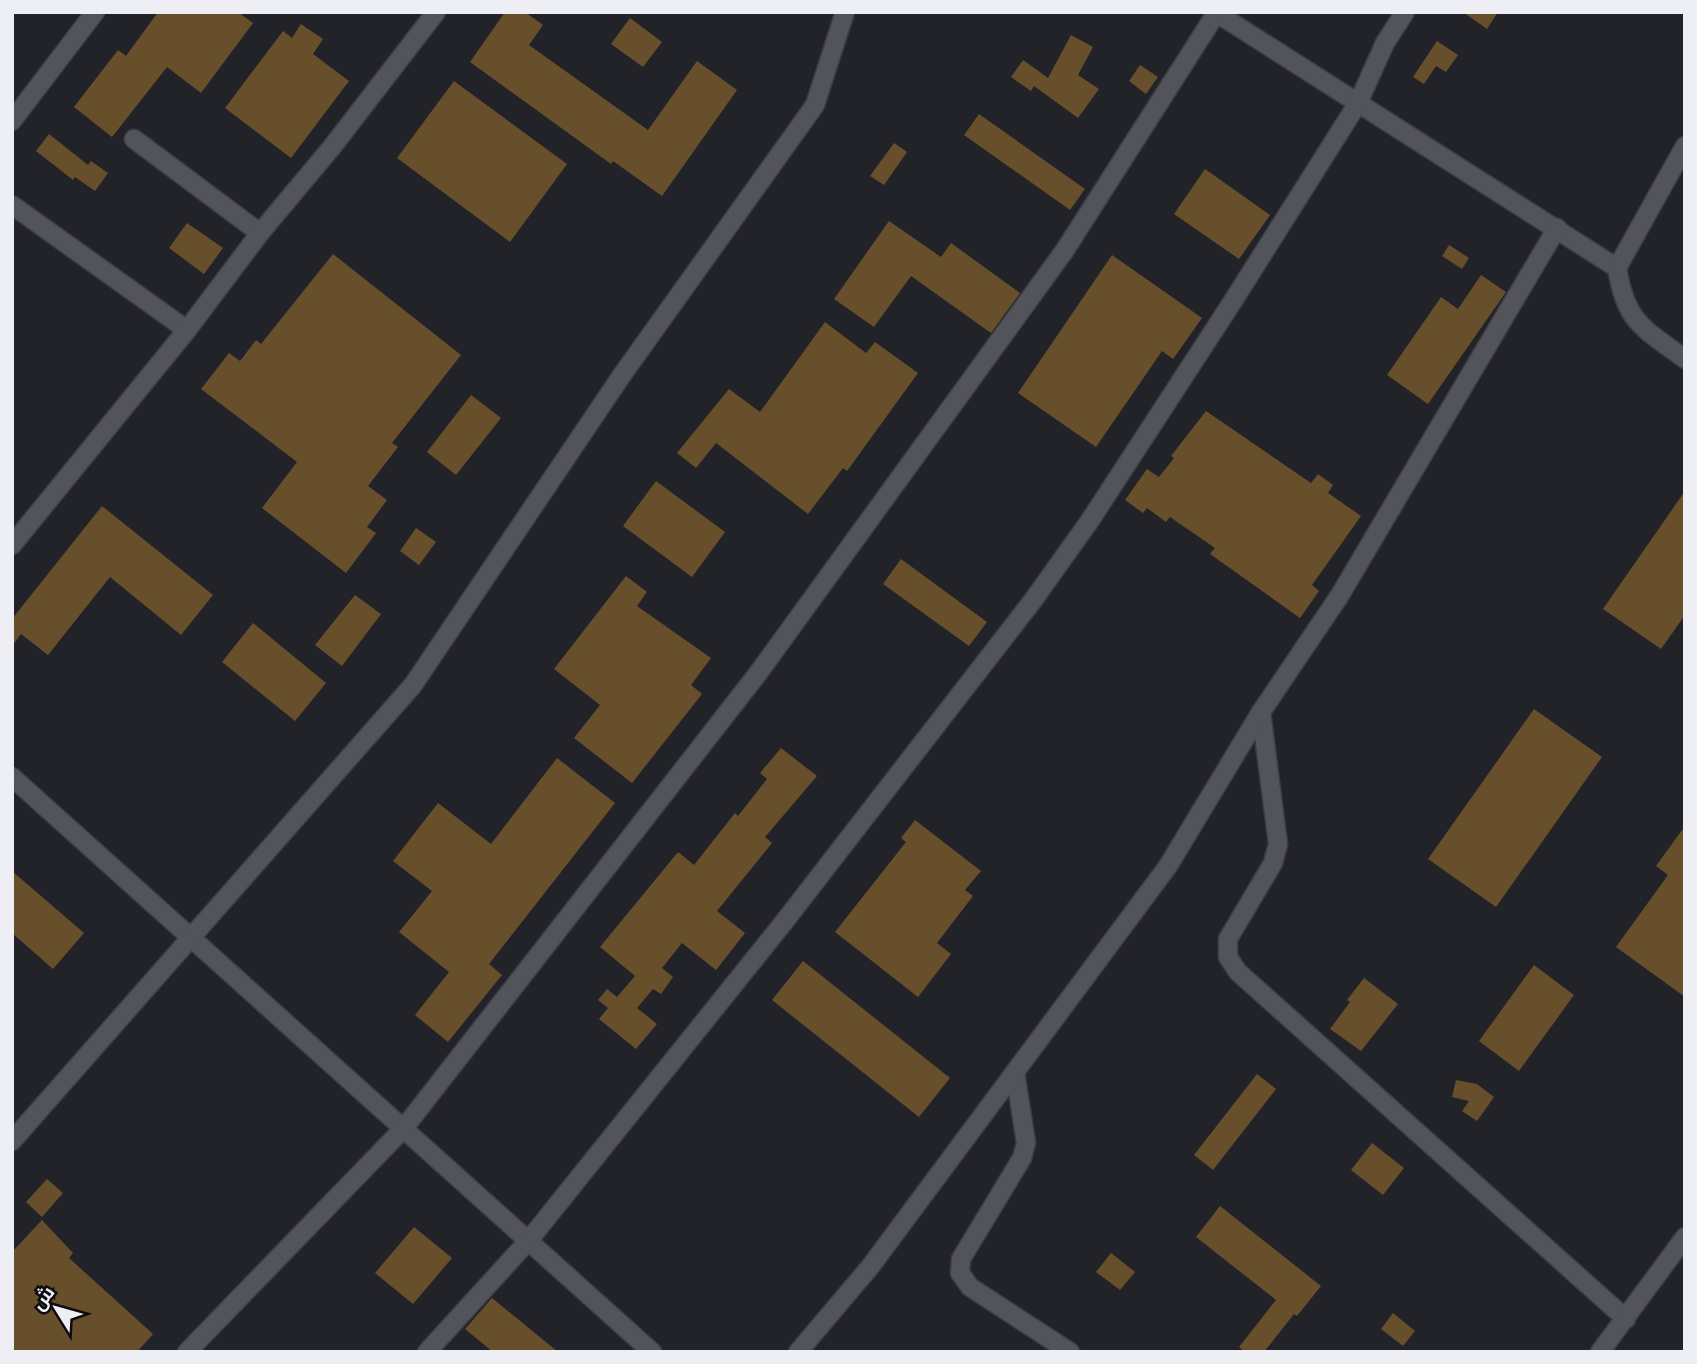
<svg xmlns="http://www.w3.org/2000/svg" width="1697" height="1364" viewBox="0 0 1697 1364" font-family="Raleway,Cairo,sans-serif">
	<style>
		.building { fill: #684f2c }
		.lines { fill: none; stroke-linecap: round; stroke-linejoin: round }
		.minor-casing { stroke: #3d3e44; stroke-width: 21 }
		.minor { stroke: #52535b; stroke-width: 18 }
	</style>
	<rect width="100%" height="100%" fill="#222229"/>
	<g class="building">
		<path d="M158,12H238L253,23L201,93L167,67L112,137L74,107L118,50L126,56Z"/>
		<path d="M505,12H525L543,25L529,45L648,130L697,61L737,90L662,196L613,161L611,164L470,62Z"/>
		<path d="M1463,12H1498L1487,29Z"/>
		<path d="M630,18L662,42L643,67L611,44Z"/>
		<path d="M301,24L323,39L313,54L349,81L291,158L225,108L283,31L292,38Z"/>
		<path d="M1071,35L1093,47L1078,75L1099,89L1078,118L1034,86L1031,91L1011,77L1023,60L1048,78Z"/>
		<path d="M1437,41L1458,55L1446,72L1436,66L1424,84L1413,77Z"/>
		<path d="M1140,65L1158,77L1146,94L1129,81Z"/>
		<path d="M454,81L567,164L510,242L397,158Z"/>
		<path d="M979,114L1085,189L1070,210L964,135Z"/>
		<path d="M49,134L88,165L91,161L108,173L95,191L75,177L73,180L36,151Z"/>
		<path d="M894,143L907,152L884,185L870,176Z"/>
		<path d="M1205,169L1270,215L1239,259L1174,214Z"/>
		<path d="M889,221L941,257L951,243L1020,293L991,333L911,276L874,327L834,299Z"/>
		<path d="M187,223L223,248L204,274L169,248Z"/>
		<path d="M1449,245L1469,258L1462,269L1442,256Z"/>
		<path d="M333,254L461,355L392,443L398,447L368,486L387,500L367,527L376,533L346,573L262,508L297,462L201,389L229,353L240,361L256,340L261,344Z"/>
		<path d="M1112,255L1202,318L1173,359L1162,351L1096,447L1018,393Z"/>
		<path d="M1481,275L1506,292L1428,404L1387,375L1441,297L1458,309Z"/>
		<path d="M825,322L866,353L875,342L918,373L847,471L843,468L808,514L716,443L696,468L677,453L729,389L760,412Z"/>
		<path d="M471,395L501,418L456,475L427,452Z"/>
		<path d="M1206,411L1311,483L1318,474L1333,485L1328,493L1361,516L1312,585L1319,591L1300,618L1210,554L1215,548L1170,517L1166,522L1147,508L1143,513L1125,500L1147,469L1159,477L1174,458L1171,456Z"/>
		<path d="M656,481L725,532L692,577L623,526Z"/>
		<path d="M1685,491V615L1661,649L1603,609Z"/>
		<path d="M102,506L213,595L181,635L110,577L48,655L21,634L12,646V619Z"/>
		<path d="M416,528L436,542L419,565L400,551Z"/>
		<path d="M901,559L987,622L969,646L883,584Z"/>
		<path d="M626,576L647,592L637,606L711,658L691,685L702,694L632,783L574,738L600,705L554,669Z"/>
		<path d="M355,595L381,614L342,666L315,645Z"/>
		<path d="M253,623L326,683L295,721L222,662Z"/>
		<path d="M1534,709L1602,757L1496,907L1428,859Z"/>
		<path d="M781,748L817,776L765,837L772,843L717,911L745,933L716,970L682,943L662,968L673,977L661,994L653,989L637,1008L657,1024L636,1049L599,1019L608,1008L598,1000L607,989L617,997L635,976L600,947L678,852L694,865L735,813L738,816L767,779L760,773Z"/>
		<path d="M557,758L615,803L489,964L502,975L448,1042L415,1015L449,972L399,932L432,891L393,861L438,803L491,844Z"/>
		<path d="M915,820L981,871L965,890L973,896L937,943L951,954L918,997L835,932L906,842L901,838Z"/>
		<path d="M1685,826V997L1616,947L1668,875L1656,866Z"/>
		<path d="M12,871L84,933L53,969L12,933Z"/>
		<path d="M803,961L950,1078L919,1117L772,1000Z"/>
		<path d="M1534,965L1574,995L1519,1071L1479,1041Z"/>
		<path d="M1364,978L1398,1004L1361,1051L1330,1029L1350,1002L1347,1000Z"/>
		<path d="M1257,1074L1276,1089L1213,1170L1194,1155Z"/>
		<path d="M1456,1080L1477,1084L1494,1097L1477,1121L1462,1111L1469,1101L1452,1097Z"/>
		<path d="M1372,1143L1404,1168L1383,1195L1351,1170Z"/>
		<path d="M47,1179L63,1193L42,1217L26,1202Z"/>
		<path d="M1220,1206L1321,1286L1297,1316L1294,1314L1264,1352H1245L1239,1347L1276,1300L1196,1237Z"/>
		<path d="M42,1220L73,1253L69,1258L153,1334L137,1352H12V1252Z"/>
		<path d="M414,1227L452,1258L413,1304L375,1273Z"/>
		<path d="M1111,1253L1135,1272L1120,1290L1096,1272Z"/>
		<path d="M492,1298L558,1352H493L465,1329Z"/>
		<path d="M1393,1313L1415,1331L1403,1346L1381,1329Z"/>
	</g>
	<g class="lines">
		<defs>
			<g id="minor">
				<path d="M1215,12L1617,268C1626,323 1643,328 1685,359"/>
				<path d="M12,121L95,12"/>
				<path d="M134,139L260,233"/>
				<path d="M12,205L187,330"/>
				<path d="M1617,268L1685,146"/>
				<path d="M12,545L187,330L260,233L332,147L436,12"/>
				<path d="M1261,712L1278,844L1273,863L1228,939V957L1238,972L1626,1319"/>
				<path d="M12,777L652,1352"/>
				<path d="M1015,1072L1026,1143L1022,1158L961,1259L960,1273L970,1287L1070,1352"/>
				<path d="M12,1141L413,685L622,375L815,105L845,12"/>
				<path d="M187,1352L404,1128L759,672L1065,250L1217,12"/>
				<path d="M427,1352L529,1240L784,922L1034,599L1091,519L1233,301L1358,103L1385,43L1405,12"/>
				<path d="M798,1352L870,1267L1168,866L1261,712L1340,595L1557,228"/>
				<path d="M1600,1352L1685,1237"/>
			</g>
		</defs>
		<use href="#minor" class="minor-casing"/>
		<use href="#minor" class="minor"/>
	</g>
	<rect width="1697" height="1364" fill="none" stroke="#eeeff4" stroke-width="28"/>
	<g transform="translate(56 1308) rotate(307)" stroke="#0c0c0f" stroke-width="5" paint-order="stroke">
	<path d="M0-5L12 26L0 18L-12 26Z" fill="#eeeff4"/>
	<text y="-10" font-size="19" font-weight="bold" text-anchor="middle" fill="#eeeff4">ش</text>
	</g>
</svg>
